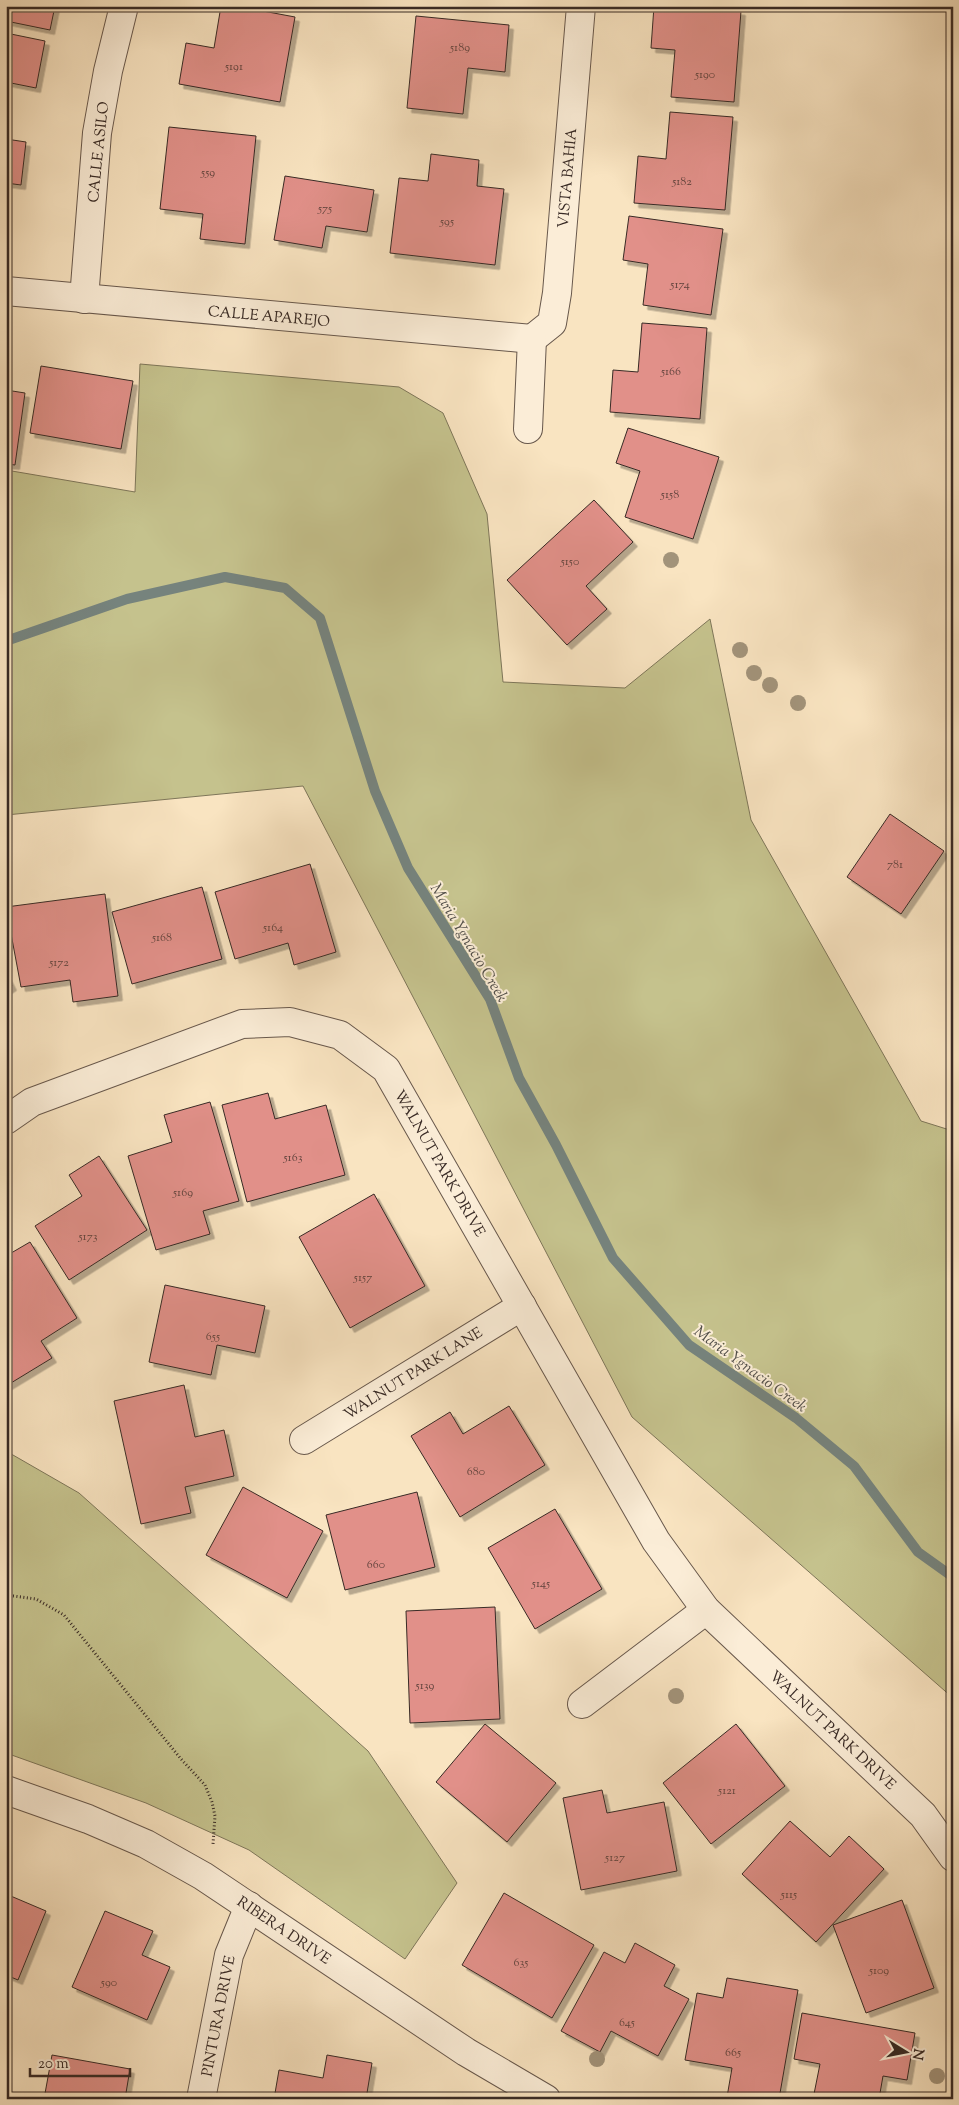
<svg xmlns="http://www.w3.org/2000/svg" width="959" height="2105" viewBox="0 0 959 2105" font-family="'Sorts Mill Goudy',serif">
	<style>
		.green { fill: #c5c28d; stroke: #7e7659 }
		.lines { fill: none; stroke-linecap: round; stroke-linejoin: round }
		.stream { stroke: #76837d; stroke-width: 10 }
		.building { fill: #e19089; stroke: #382a25; filter: url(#shadow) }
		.minor-casing { stroke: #68584c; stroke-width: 30 }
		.path { stroke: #382a25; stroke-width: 3; stroke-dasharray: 1 2.5; stroke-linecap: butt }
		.minor { stroke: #fbedd7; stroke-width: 28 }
		.tree { fill: #a2937a }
		.labels { text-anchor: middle; stroke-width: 4; stroke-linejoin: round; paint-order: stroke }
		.number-label { font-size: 12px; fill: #62443e }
		.street-label { font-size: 15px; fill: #382a25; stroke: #fbedd7 }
		.water-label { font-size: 16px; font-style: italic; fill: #524f4a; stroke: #fbedd7 }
	</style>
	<defs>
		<filter id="shadow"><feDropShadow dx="4.5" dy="4.5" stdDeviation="0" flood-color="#0004"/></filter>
	</defs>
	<rect width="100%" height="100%" fill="#f9e4c1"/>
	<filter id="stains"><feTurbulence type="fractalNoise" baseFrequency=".004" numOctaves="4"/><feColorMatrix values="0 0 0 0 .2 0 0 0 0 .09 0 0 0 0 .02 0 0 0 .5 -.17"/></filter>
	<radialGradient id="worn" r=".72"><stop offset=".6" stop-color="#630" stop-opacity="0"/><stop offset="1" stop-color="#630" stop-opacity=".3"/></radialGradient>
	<g class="green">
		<path d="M140,364L399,387L443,413L487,514L503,682L625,688L710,619L751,820L921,1121L953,1131V1698L632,1417L303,786L6,815V470L135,492Z"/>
		<path d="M6,1451L79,1493L368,1751L457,1883L405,1959L249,1850L146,1803L6,1753Z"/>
	</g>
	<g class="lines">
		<path class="stream" d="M6,641L127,599L225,577L285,588L320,618L375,791L408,868L490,999L519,1078L556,1145L613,1258L689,1345L796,1418L854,1466L918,1552L953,1577"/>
	</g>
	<g class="building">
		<path d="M6,6H55L50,30L6,21Z"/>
		<path d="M221,6H236L295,17L280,102L179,84L186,43L214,48Z"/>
		<path d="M654,6H687L741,11L734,102L671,97L675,50L651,48Z"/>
		<path d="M416,16L509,25L505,72L468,68L463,114L407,108Z"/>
		<path d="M6,33L45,41L36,88L6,82Z"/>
		<path d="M670,112L733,117L725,210L634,203L638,156L666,159Z"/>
		<path d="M169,127L256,136L245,244L200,239L203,214L160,209Z"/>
		<path d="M6,139L26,142L21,185L6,183Z"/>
		<path d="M431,154L479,160L477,186L504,189L495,265L390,253L399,178L428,181Z"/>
		<path d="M285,176L374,190L367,232L326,226L322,248L274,240Z"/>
		<path d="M629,216L723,229L711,315L643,305L648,264L623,260Z"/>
		<path d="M642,323L707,328L700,419L610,412L613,370L638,372Z"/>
		<path d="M41,366L133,381L121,449L30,433Z"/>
		<path d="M6,390L25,393L15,465L6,464Z"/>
		<path d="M628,428L719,457L693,539L625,517L640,471L616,463Z"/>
		<path d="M594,500L633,542L586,586L607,609L567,645L507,580Z"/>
		<path d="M890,814L944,851L901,914L847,877Z"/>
		<path d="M310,864L336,952L294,965L288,943L235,959L215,892Z"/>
		<path d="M202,887L222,959L132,984L112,912Z"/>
		<path d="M105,894L118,996L73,1002L70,980L21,987L6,907Z"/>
		<path d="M6,974L12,986L6,990Z"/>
		<path d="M268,1093L275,1119L326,1105L345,1175L247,1202L222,1105Z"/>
		<path d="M210,1102L239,1201L203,1211L210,1234L156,1250L128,1156L172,1142L164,1115Z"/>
		<path d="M99,1156L147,1230L69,1280L35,1226L82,1196L69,1175Z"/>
		<path d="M374,1194L425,1286L350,1328L299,1237Z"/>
		<path d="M30,1242L77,1318L41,1341L52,1358L6,1386V1285L12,1281L6,1272V1256Z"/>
		<path d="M165,1285L265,1306L255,1353L217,1345L211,1375L149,1362Z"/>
		<path d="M184,1385L195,1437L224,1430L234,1476L185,1487L191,1513L141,1524L114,1401Z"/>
		<path d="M509,1406L545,1465L460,1517L411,1436L450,1412L463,1434Z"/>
		<path d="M243,1487L323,1531L287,1598L206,1555Z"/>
		<path d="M417,1492L435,1567L345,1590L326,1515Z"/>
		<path d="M555,1509L602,1589L535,1629L488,1548Z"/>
		<path d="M495,1607L500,1719L410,1723L406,1611Z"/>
		<path d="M485,1724L556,1783L507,1842L436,1782Z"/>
		<path d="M736,1724L785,1786L711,1844L663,1783Z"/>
		<path d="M602,1790L607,1813L664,1802L677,1871L581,1890L563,1798Z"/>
		<path d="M790,1821L830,1857L849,1836L884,1869L816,1942L742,1874Z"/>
		<path d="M504,1893L594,1945L552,2018L462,1965Z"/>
		<path d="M6,1894L46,1911L18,1980L6,1975Z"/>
		<path d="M902,1900L934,1988L866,2013L833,1925Z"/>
		<path d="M105,1911L153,1931L142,1955L170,1967L147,2020L72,1987Z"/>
		<path d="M635,1943L675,1965L664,1986L689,1999L658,2056L611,2031L600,2052L561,2031L604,1952L625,1963Z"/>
		<path d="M727,1978L798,1990L779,2099H738L727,2097L732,2068L685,2060L697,1993L723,1998Z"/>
		<path d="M802,2013L915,2033L907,2080L883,2076L879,2099H813L820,2064L794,2059Z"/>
		<path d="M52,2055L130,2069L125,2099H44Z"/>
		<path d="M327,2055L372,2063L366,2099H274L279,2070L323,2078Z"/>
	</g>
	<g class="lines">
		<defs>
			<g id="minor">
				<path d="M6,291L532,339"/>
				<path d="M84,299L97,133L108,71L124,6"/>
				<path d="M532,339L552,323L557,293L581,6"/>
				<path d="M528,429L532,339"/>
				<path d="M6,1120L32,1102L242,1024L290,1022L340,1035L386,1069L656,1541L706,1610L923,1815L953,1857"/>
				<path d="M304,1440L522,1306"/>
				<path d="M582,1704L706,1610"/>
				<path d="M6,1790L88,1819L146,1844L203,1876L466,2052L546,2099"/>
				<path d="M201,2099L229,1955L249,1906"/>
			</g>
		</defs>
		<use href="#minor" class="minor-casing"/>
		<path class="path" d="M6,1595L36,1599L64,1615L181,1759L205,1785L212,1802L215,1816L213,1844"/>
		<use href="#minor" class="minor"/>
	</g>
	<g class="tree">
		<circle cx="671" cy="560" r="8"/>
		<circle cx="740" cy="650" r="8"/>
		<circle cx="754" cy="673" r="8"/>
		<circle cx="770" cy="685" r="8"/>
		<circle cx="798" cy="703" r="8"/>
		<circle cx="676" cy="1696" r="8"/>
		<circle cx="597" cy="2059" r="8"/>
		<circle cx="937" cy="2076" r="8"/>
	</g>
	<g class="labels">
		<g class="number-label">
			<text x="460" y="51">5189</text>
			<text x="234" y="70">5191</text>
			<text x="705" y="78">5190</text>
			<text x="208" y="176">559</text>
			<text x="682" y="185">5182</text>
			<text x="325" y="212">575</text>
			<text x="447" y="225">595</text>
			<text x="680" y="288">5174</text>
			<text x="671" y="375">5166</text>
			<text x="670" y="498">5158</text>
			<text x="570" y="565">5150</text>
			<text x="895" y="868">781</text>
			<text x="273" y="931">5164</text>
			<text x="162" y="941">5168</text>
			<text x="59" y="966">5172</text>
			<text x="293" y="1161">5163</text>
			<text x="183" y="1196">5169</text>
			<text x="88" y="1240">5173</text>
			<text x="363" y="1281">5157</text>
			<text x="213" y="1340">655</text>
			<text x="476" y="1475">680</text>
			<text x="376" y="1568">660</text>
			<text x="541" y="1587">5145</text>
			<text x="425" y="1689">5139</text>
			<text x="727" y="1794">5121</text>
			<text x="615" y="1861">5127</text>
			<text x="789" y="1898">5115</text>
			<text x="521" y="1966">635</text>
			<text x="879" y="1974">5109</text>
			<text x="109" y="1986">590</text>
			<text x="627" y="2026">645</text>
			<text x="733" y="2056">665</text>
		</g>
		<g class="street-label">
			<text transform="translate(98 152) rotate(-84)" y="5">CALLE ASILO</text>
			<text transform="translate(567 178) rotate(-85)" y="5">VISTA BAHIA</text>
			<text transform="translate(269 316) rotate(5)" y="5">CALLE APAREJO</text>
			<text transform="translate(440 1163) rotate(60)" y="5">WALNUT PARK DRIVE</text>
			<text transform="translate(413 1373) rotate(-32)" y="5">WALNUT PARK LANE</text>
			<text transform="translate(833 1730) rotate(43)" y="5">WALNUT PARK DRIVE</text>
			<text transform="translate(284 1930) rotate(34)" y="5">RIBERA DRIVE</text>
			<text transform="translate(218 2016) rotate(-79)" y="5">PINTURA DRIVE</text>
		</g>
		<g class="water-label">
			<text transform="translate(470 942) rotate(59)" y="6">Maria Ygnacio Creek</text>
			<text transform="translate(751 1368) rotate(36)" y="6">Maria Ygnacio Creek</text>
		</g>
	</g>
	<rect width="959" height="2105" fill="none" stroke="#f9e4c1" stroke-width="25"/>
	<rect x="8" y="8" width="944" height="2090" fill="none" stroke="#382a25" stroke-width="2.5"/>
	<rect x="12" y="12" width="934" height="2080" fill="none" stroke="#382a25"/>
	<g transform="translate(906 2052) rotate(100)" stroke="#fbedd7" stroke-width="4" paint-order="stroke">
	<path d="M0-4L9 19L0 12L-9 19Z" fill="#382a25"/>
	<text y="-8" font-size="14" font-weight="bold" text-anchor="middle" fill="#382a25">N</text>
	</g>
	<path d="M30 2068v8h100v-8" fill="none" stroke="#382a25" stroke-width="2.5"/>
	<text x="38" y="2068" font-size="15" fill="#382a25" stroke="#fbedd7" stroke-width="4" paint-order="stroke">20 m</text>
	<rect width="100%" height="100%" filter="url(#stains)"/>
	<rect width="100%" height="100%" fill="url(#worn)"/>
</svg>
